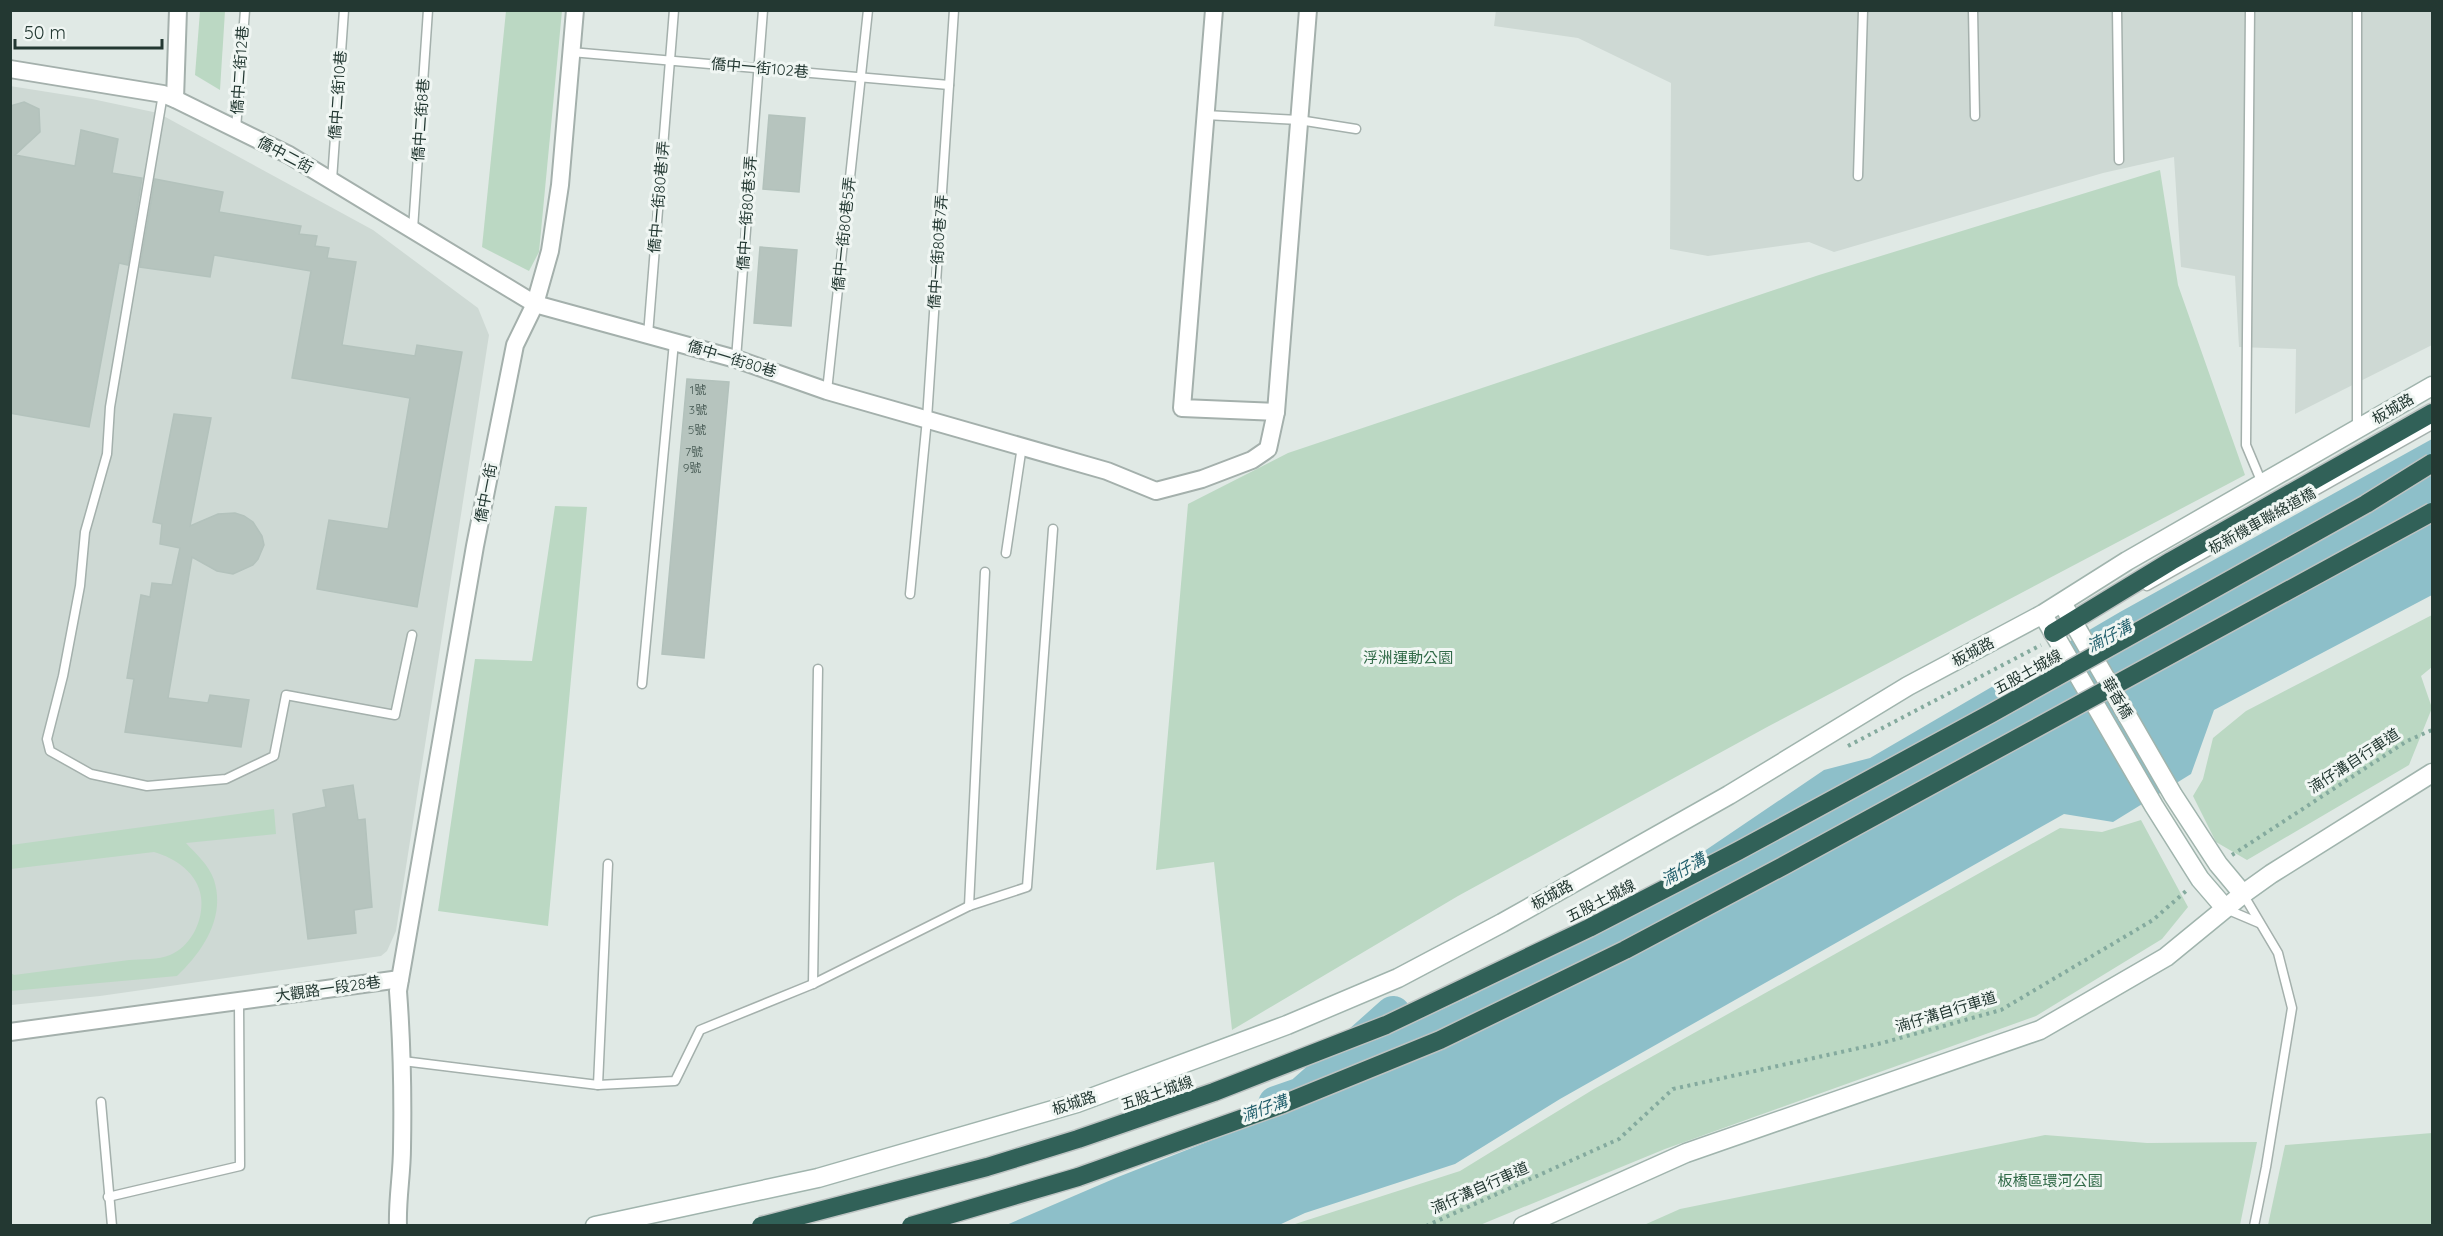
<svg xmlns="http://www.w3.org/2000/svg" width="2443" height="1236" viewBox="0 0 2443 1236" font-family="Quicksand,'Noto Sans TC',sans-serif">
	<style>
		.built { fill: #ced9d4 }
		.green { fill: #bbd8c3 }
		.water { fill: #8dbfc9 }
		.lines { fill: none; stroke-linecap: round; stroke-linejoin: round }
		.river { stroke: #8dbfc9; stroke-width: 36 }
		.building { fill: #b6c4be; stroke: #b3c2bc; stroke-width: 1.5 }
		.lane-casing { stroke: #a4b0ac; stroke-width: 11 }
		.street-casing { stroke: #a4b0ac; stroke-width: 20 }
		.secondary-casing { stroke: #a0b4ad; stroke-width: 21 }
		.highway-casing { stroke: #bdc3c2; stroke-width: 21 }
		.path { stroke: #84aa9e; stroke-width: 4; stroke-dasharray: 3 4.5; stroke-linecap: butt }
		.lane { stroke: #fff; stroke-width: 8 }
		.street { stroke: #fff; stroke-width: 16 }
		.secondary { stroke: #fff; stroke-width: 18 }
		.highway { stroke: #316158; stroke-width: 18 }
		.highway-bridge-casing { stroke: #bdc3c2; stroke-width: 21; stroke-linecap: butt }
		.highway-bridge { stroke: #316158; stroke-width: 18 }
		.labels { text-anchor: middle; stroke-width: 6; stroke-linejoin: round; paint-order: stroke }
		.number-label { font-size: 12px; fill: #485b55 }
		.street-label { font-size: 15px; fill: #233832; stroke: #f0f6f3 }
		.park-label { font-size: 15px; fill: #316a48; stroke: #f0f6f3 }
		.water-label { font-size: 16px; font-style: italic; fill: #23606d; stroke: #f0f6f3 }
	</style>
	<rect width="100%" height="100%" fill="#e0e9e5"/>
	<g class="built">
		<path d="M1496,10L2432,11V345L2295,414L2296,349L2239,347L2235,276L2181,267L2174,157L2103,173L1834,252L1809,242L1708,256L1670,249L1671,83L1578,38L1494,26Z"/>
		<path d="M10,86L92,99L158,113L373,230L478,308L489,335L396,931L387,951L381,956L100,996L11,1005Z"/>
	</g>
	<g class="green">
		<path d="M200,11H225L220,90L195,75Z"/>
		<path d="M506,11H562L539,252L529,271L482,247Z"/>
		<path d="M2160,170L2178,285L2245,475L1769,726L1458,896L1232,1030L1214,862L1156,870L1188,504L1288,453L1819,275Z"/>
		<path d="M555,506L587,507L548,926L438,911L475,659L532,661Z"/>
		<path d="M2432,615V667L2421,676L2432,708L2409,765L2247,860L2216,842L2193,796L2203,779L2213,738L2246,711Z"/>
		<path d="M274,809L276,834L186,843C196,854 209,865 214,880C226,918 202,952 177,976L11,991V973L14,975C52,970 91,965 129,960C141,959 159,960 170,955C192,946 204,919 201,897C198,873 175,858 154,852L11,869V845Z"/>
		<path d="M2141,820L2188,907L2162,939L2036,1016L1665,1149L1480,1225H1292L1460,1171L1594,1089L2060,828L2102,832Z"/>
		<path d="M2432,1133V1225H2268L2285,1145Z"/>
		<path d="M2045,1135L2147,1143L2257,1142L2240,1225H1644L1680,1209Z"/>
	</g>
	<path class="water" d="M2432,439V595L2214,710L2191,774L2113,822L2064,814L1560,1099L1455,1164L1305,1213L1279,1225L1004,1226L1118,1177L1245,1127L1391,1033L1477,993L1669,875L1824,770L1870,758L2120,612Z"/>
	<g class="lines">
		<path class="river" d="M1276,1104L1302,1095L1393,1014"/>
	</g>
	<g class="building">
		<path d="M24,102L39,109L40,132L15,155L75,166L81,130L118,139L112,173L142,178L128,265L119,263L89,427L10,413V106Z"/>
		<path d="M769,115L805,118L799,192L763,189Z"/>
		<path d="M155,179L223,192L219,212L301,226L299,234L317,236L315,246L329,248L327,258L356,262L342,345L415,356L417,345L462,352L417,607L317,589L329,520L388,529L410,398L292,378L311,271L214,255L210,277L140,267Z"/>
		<path d="M760,247L797,250L791,326L754,323Z"/>
		<path d="M687,379L729,382L704,658L662,654Z"/>
		<path d="M174,414L211,418L190,526L218,514L235,513L244,516L253,522L262,536L264,545L258,559L253,565L233,574L217,571L192,557L168,698L208,703L210,695L249,700L241,747L125,732L134,679L127,678L141,595L150,597L152,583L172,585L180,548L160,544L162,524L153,522Z"/>
		<path d="M353,785L358,820L365,819L372,907L354,910L356,933L308,939L293,814L326,807L323,790Z"/>
	</g>
	<g class="lines">
		<defs>
			<g id="lane">
				<path d="M1973,10L1975,116"/>
				<path d="M2117,10L2119,160"/>
				<path d="M2250,10L2246,445L2262,483"/>
				<path d="M571,52L949,85"/>
				<path d="M163,94L110,407L107,454L85,532L80,586L63,676L47,739L50,751L91,774L147,786L226,779L274,756L286,695L395,715L412,635"/>
				<path d="M1205,115L1299,120L1356,129"/>
				<path d="M236,129L245,10"/>
				<path d="M1858,176L1863,10"/>
				<path d="M332,180L344,10"/>
				<path d="M413,229L428,10"/>
				<path d="M648,335L674,10"/>
				<path d="M736,359L763,10"/>
				<path d="M827,391L868,10"/>
				<path d="M2357,429V10"/>
				<path d="M1006,553L1022,446"/>
				<path d="M2147,586L2432,425"/>
				<path d="M910,594L927,419L954,10"/>
				<path d="M642,684L674,342"/>
				<path d="M2243,894L2278,953L2292,1008L2266,1167L2254,1226"/>
				<path d="M969,906L985,572"/>
				<path d="M2226,909L2259,923"/>
				<path d="M813,984L818,669"/>
				<path d="M403,1061L598,1085L675,1081L700,1030L813,984L969,906L1027,887L1053,529"/>
				<path d="M598,1085L608,864"/>
				<path d="M101,1102L112,1226"/>
				<path d="M108,1197L240,1166L239,1001"/>
			</g>
			<g id="street">
				<path d="M1214,10L1182,408L1276,412"/>
				<path d="M10,69L163,94L175,99L289,155L535,304L736,359L827,391L1107,471L1156,491L1202,479L1252,460L1268,449L1276,412L1308,10"/>
				<path d="M175,99L178,10"/>
				<path d="M10,1032L400,979"/>
				<path d="M398,1226C397,1199 402,1174 402,1148C403,1095 402,1044 398,991L475,546L515,345L535,304L550,251L560,185L575,10"/>
			</g>
			<g id="secondary">
				<path d="M2065,608L2173,795L2218,864L2243,894"/>
				<path d="M2046,620L2154,806L2200,879L2225,908"/>
				<path d="M595,1226L818,1178L1077,1103L1287,1025L1398,978L1502,923L1729,795L1908,686L2043,614L2127,561L2432,386"/>
				<path d="M1523,1226L1686,1153L2040,1030L2166,957L2243,894L2271,874L2432,773"/>
			</g>
			<path id="highway" d="M2053,633L2171,561L2432,413"/>
		</defs>
		<use href="#lane" class="lane-casing"/>
		<use href="#street" class="street-casing"/>
		<use href="#secondary" class="secondary-casing"/>
		<use href="#highway" class="highway-casing"/>
		<g class="path">
			<path d="M1848,746L2041,645"/>
			<path d="M2232,855L2407,741L2432,730"/>
			<path d="M1426,1226L1619,1139L1673,1089L1882,1043L2001,1010L2153,920L2186,891"/>
		</g>
		<use href="#lane" class="lane"/>
		<use href="#street" class="street"/>
		<use href="#secondary" class="secondary"/>
		<use href="#highway" class="highway"/>
		<defs>
			<g id="highway-bridge">
				<path d="M761,1226L987,1167L1078,1139L1214,1092L1386,1025L1589,928L1738,851L1990,714L2366,504L2432,463"/>
				<path d="M911,1226L1078,1177L1283,1104L1440,1040L1625,950L1785,865L2432,512"/>
			</g>
		</defs>
		<use href="#highway-bridge" class="highway-bridge-casing"/>
		<use href="#highway-bridge" class="highway-bridge"/>
	</g>
	<g class="labels">
		<g class="number-label">
			<text x="698" y="394">1號</text>
			<text x="698" y="414">3號</text>
			<text x="697" y="434">5號</text>
			<text x="694" y="456">7號</text>
			<text x="692" y="472">9號</text>
		</g>
		<g class="street-label">
			<text transform="translate(760 68) rotate(5)" y="5">僑中一街102巷</text>
			<text transform="translate(240 70) rotate(-86)" y="5">僑中二街12巷</text>
			<text transform="translate(338 95) rotate(-86)" y="5">僑中二街10巷</text>
			<text transform="translate(421 120) rotate(-86)" y="5">僑中二街8巷</text>
			<text transform="translate(285 155) rotate(28)" y="5">僑中二街</text>
			<text transform="translate(659 197) rotate(-85)" y="5">僑中一街80巷1弄</text>
			<text transform="translate(747 213) rotate(-86)" y="5">僑中一街80巷3弄</text>
			<text transform="translate(844 234) rotate(-84)" y="5">僑中一街80巷5弄</text>
			<text transform="translate(938 252) rotate(-86)" y="5">僑中一街80巷7弄</text>
			<text transform="translate(732 359) rotate(17)" y="5">僑中一街80巷</text>
			<text transform="translate(2393 409) rotate(-30)" y="5">板城路</text>
			<text transform="translate(486 493) rotate(-79)" y="5">僑中一街</text>
			<text transform="translate(2262 521) rotate(-29)" y="5">板新機車聯絡道橋</text>
			<text transform="translate(1973 652) rotate(-28)" y="5">板城路</text>
			<text transform="translate(2028 672) rotate(-29)" y="5">五股土城線</text>
			<text transform="translate(2117 698) rotate(60)" y="5">華香橋</text>
			<text transform="translate(2354 761) rotate(-33)" y="5">湳仔溝自行車道</text>
			<text transform="translate(1552 895) rotate(-29)" y="5">板城路</text>
			<text transform="translate(1601 901) rotate(-27)" y="5">五股土城線</text>
			<text transform="translate(328 989) rotate(-8)" y="5">大觀路一段28巷</text>
			<text transform="translate(1946 1012) rotate(-17)" y="5">湳仔溝自行車道</text>
			<text transform="translate(1157 1093) rotate(-19)" y="5">五股土城線</text>
			<text transform="translate(1074 1103) rotate(-18)" y="5">板城路</text>
			<text transform="translate(1480 1188) rotate(-24)" y="5">湳仔溝自行車道</text>
		</g>
		<g class="park-label">
			<text x="1408" y="663">浮洲運動公園</text>
			<text x="2050" y="1186">板橋區環河公園</text>
		</g>
		<g class="water-label">
			<text transform="translate(2109 636) rotate(-28)" y="6">湳仔溝</text>
			<text transform="translate(1683 869) rotate(-30)" y="6">湳仔溝</text>
			<text transform="translate(1264 1108) rotate(-20)" y="6">湳仔溝</text>
		</g>
	</g>
	<rect width="2443" height="1236" fill="none" stroke="#233832" stroke-width="24"/>
	<path d="M15 39v9h147v-9" fill="none" stroke="#233832" stroke-width="3"/>
	<text x="24" y="39" font-size="18" fill="#233832" stroke="#f0f6f3" stroke-width="4.5" paint-order="stroke">50 m</text>
</svg>
